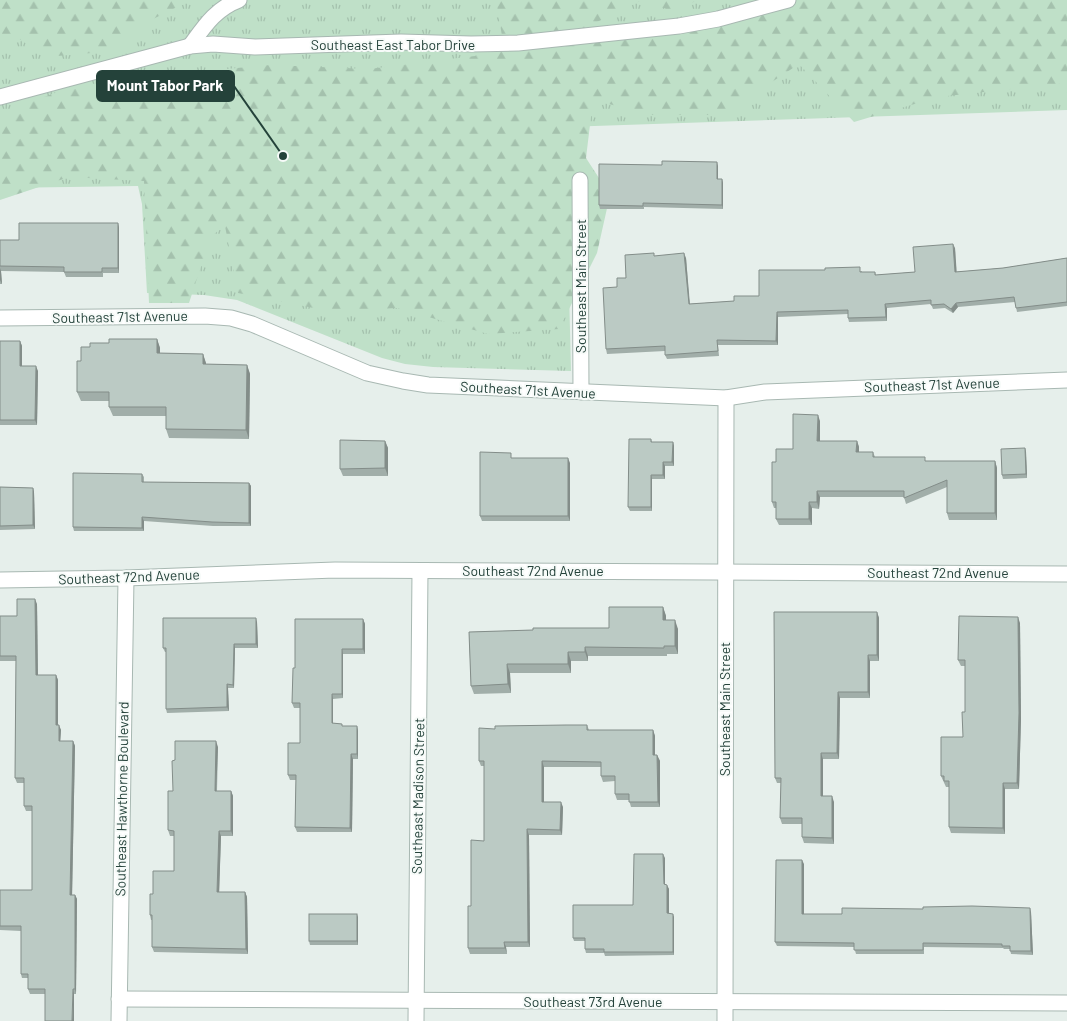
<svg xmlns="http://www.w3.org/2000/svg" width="1067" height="1021" viewBox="0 0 1067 1021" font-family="Barlow,sans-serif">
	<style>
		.grass { fill: url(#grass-tufts) }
		.forest { fill: url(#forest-firs) }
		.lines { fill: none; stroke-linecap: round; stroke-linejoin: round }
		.service-casing { stroke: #a8b8b2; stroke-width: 17 }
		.minor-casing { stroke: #a8b8b2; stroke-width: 17 }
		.service { stroke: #fff; stroke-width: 15 }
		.minor { stroke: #fff; stroke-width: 15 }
		.wall { fill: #a1aea9 }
		.shaded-wall { fill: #838d89 }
		.building { fill: #bbcac4; stroke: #838d89 }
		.labels { text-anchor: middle; stroke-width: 4; stroke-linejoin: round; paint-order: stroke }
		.street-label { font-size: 14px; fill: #24423a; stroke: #f7fbf9 }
		.leader { fill: none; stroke: #24423a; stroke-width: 2 }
		.callout-dot { fill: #24423a; stroke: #f7fbf9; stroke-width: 2 }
		.callout { fill: #24423a; stroke: #24423a; stroke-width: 2 }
		.callout-label { font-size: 15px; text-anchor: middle; font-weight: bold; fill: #fff }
	</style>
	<defs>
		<pattern id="grass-tufts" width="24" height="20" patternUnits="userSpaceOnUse" patternTransform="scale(1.25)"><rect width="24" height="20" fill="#bfe0c8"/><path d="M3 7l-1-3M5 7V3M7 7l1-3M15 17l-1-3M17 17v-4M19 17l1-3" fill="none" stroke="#a4c1ad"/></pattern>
		<pattern id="forest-firs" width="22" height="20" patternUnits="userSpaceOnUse" patternTransform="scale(1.25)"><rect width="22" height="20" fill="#bfe0c8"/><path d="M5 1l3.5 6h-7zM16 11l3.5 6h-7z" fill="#a4c1ad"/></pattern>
	</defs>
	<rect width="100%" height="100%" fill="#e6efeb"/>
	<path class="grass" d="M0,0H1067V110L565,127L571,371L433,367L405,364L382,358L237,300L204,295L147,293L142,204L138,186L0,188Z"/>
	<g class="forest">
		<path d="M0,0H191L147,22L114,51L46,57L18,38L0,48Z"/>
		<path d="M496,0H642L597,22L617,40L664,37L723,9L760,0H1067V83L938,97L854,122L799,64L722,115H653L593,100L586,158L610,195L597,253L559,329L488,334L397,308L334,312L238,293L225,226L211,236L189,303H149L144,181L69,177L0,200V113L63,90L183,73L270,65L369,69L475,56L502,36Z"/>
		<path d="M649,0H697L674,13Z"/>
	</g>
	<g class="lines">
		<defs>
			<g id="service">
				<path d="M190,46C204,27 215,9 239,0"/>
				<path d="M0,97L190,46L213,44L255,47L401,42L471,44L518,43L679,26L718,19L788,0"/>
			</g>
			<g id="minor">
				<path d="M580,180L581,392"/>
				<path d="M0,318L205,316L231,318L252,324L367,373L403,381L428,385L726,398L765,392L1067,380"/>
				<path d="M0,580L126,578L335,570L1067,574"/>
				<path d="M119,999L1067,1003"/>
				<path d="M119,1021L126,578"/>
				<path d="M416,1021L420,571"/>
				<path d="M725,1021L726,398"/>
			</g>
		</defs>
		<use href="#service" class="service-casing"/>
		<use href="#minor" class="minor-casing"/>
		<use href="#service" class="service"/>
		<use href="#minor" class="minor"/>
	</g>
	<g class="wall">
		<path d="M718,166V179H722L723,183V209L644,207V209H600L599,205Z"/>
		<path d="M118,223L119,228V273H103V277H66L64,272L1,271L2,284H0V240H19Z"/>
		<path d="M955,248L956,272L1003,268L1067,258V306L1017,312L1015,302L958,307L953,313L945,308L933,309L931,304L887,308V321L849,322L848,318V314L778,317V345H718L719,356L667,359L665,355V351L607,354L606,349L617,287L655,256L686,258L690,304L734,301L759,296L862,271V272H875L876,275L915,272Z"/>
		<path d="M157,339L160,348V353L203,354L206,364L247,365L250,374L249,439L169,438L166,429V416H113L109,407V401H81L77,392L81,361L90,347Z"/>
		<path d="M0,341H20L22,346V366L38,371L37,425H0Z"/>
		<path d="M820,421V441H857L859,447V452H873L875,457L927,461H995L997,468V520H949L947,513V487L906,504L904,497H820L819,509L812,508V525H779L776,519V508H774L772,502L776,462L793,449Z"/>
		<path d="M651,439L652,442H673L674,446V466H665V479H652V511H630L628,507Z"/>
		<path d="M385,441L388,448V476H343L340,469Z"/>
		<path d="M1025,448L1026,452L1027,478L1003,479L1002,475Z"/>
		<path d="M512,458L570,463V521H482L480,516Z"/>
		<path d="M142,474L144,477V482L249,483L251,486V526H213L144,521V531H74L73,527Z"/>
		<path d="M0,487L33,488L34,492L35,529L0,530Z"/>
		<path d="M37,604L38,675H56L58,680V725L61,730L60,741H73L75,746L72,895H75L77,899L76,994H30L28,989V978H22L21,974V931L0,930V890H32V811H26L24,806V783H17L15,778L16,661H0V616H17Z"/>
		<path d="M663,607L666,616V620L678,629V654H667V656H588V661H571V673H510L511,693L474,694L471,686L469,632L609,628Z"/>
		<path d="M877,612L879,618V661H870V698H840L839,759H823V796L834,802V844L804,843L802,837V824H782L780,818L781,783H777L775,778Z"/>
		<path d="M363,619L365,624V654H343V698L333,699V723L342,724V726H357L358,731V759H353L352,832H297L295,827L296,780H290L288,775L300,743V708H294L292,703L295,668Z"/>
		<path d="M257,622L258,648H235L234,688H228L229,711L167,713L166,709V652H165L163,648Z"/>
		<path d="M1020,623L1021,719L1019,789H1005V834L951,833L949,827V787H946L941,776L963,737L965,712V666H961L958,660Z"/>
		<path d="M587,725L589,730H653L655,736V755H657L660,761V807H631L629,800H617L615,794V781L603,782L601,776V767H544V802L563,807L562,835H529L530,947H506L507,954H470L468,948L471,906L484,841V766H481L479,761L495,729Z"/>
		<path d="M218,747L217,791H231L233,796V836H221L219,892H245L247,897L248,954L154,952L152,947V920H151L150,915L153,894L174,871V836H170L168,830L173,791L175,760Z"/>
		<path d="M665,858V884L669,889V913L674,917V955L605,956L604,953H586L585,949V941H574L573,938L633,905Z"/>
		<path d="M804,864V914H842L1031,912L1033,955L1011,954L1010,949H1004L1003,948L924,947V954H856L854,947L777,946L775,942Z"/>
		<path d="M358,917V945H310L309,941Z"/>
	</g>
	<g class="shaded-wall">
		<path d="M717,162L718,166V182L717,179Z"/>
		<path d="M722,179L723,183V209L722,205Z"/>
		<path d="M118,223L119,228V273L118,268Z"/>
		<path d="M953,244L955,248L957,276L955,272Z"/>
		<path d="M684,253L686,258L690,309L689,304Z"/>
		<path d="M0,268L1,271L2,284L0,280Z"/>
		<path d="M956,303L958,307L953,313L951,309Z"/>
		<path d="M885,304L887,308V321L886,317Z"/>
		<path d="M777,312L778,317V345L776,341Z"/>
		<path d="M157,339L160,348V362L157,353Z"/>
		<path d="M20,341L22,346V371L20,366Z"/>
		<path d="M203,354L206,363V373L203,364Z"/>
		<path d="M247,365L250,374L249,439L246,430Z"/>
		<path d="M36,366L38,371L37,425L35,420Z"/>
		<path d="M818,415L820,421V447L817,441Z"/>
		<path d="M385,441L388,448V476L385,468Z"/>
		<path d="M857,441L859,447V458L856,452Z"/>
		<path d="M673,442L674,446V466L672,462Z"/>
		<path d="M1025,448L1026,452L1027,478L1026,474Z"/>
		<path d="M568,458L570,463V521L568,516Z"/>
		<path d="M995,461L997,468V520L995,513Z"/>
		<path d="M663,462L665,466V479L663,475Z"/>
		<path d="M651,475L652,479V511L651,507Z"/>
		<path d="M249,483L251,486V526L249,523Z"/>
		<path d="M33,488L34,492L35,529L33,525Z"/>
		<path d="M817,491L820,497L819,509L817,502Z"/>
		<path d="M809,502L812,508V525L809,519Z"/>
		<path d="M142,517L144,521V531L142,528Z"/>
		<path d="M35,599L37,604L38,680L36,675Z"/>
		<path d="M663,607L666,616V629L663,620Z"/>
		<path d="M877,612L879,618V661L877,655Z"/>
		<path d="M1018,617L1020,623L1021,719L1019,789L1017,783Z"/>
		<path d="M256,618L257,622L258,648L256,644Z"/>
		<path d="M363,619L365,624V654L363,649Z"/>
		<path d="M675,620L678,629V654L675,646Z"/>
		<path d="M234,644L235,648L234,688L233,685Z"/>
		<path d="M585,647L588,656V661L585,652Z"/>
		<path d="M342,649L343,654V698L342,694Z"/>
		<path d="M568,652L571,661V673L568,664Z"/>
		<path d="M868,655L870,661V698L868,692Z"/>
		<path d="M507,664L510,673L511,693L508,684Z"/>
		<path d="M56,675L58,680V730L56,725Z"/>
		<path d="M227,684L228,688L229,711L227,707Z"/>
		<path d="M838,692L840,698L839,759L837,753Z"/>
		<path d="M332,694L333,699V728L332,723Z"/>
		<path d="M59,725L61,730L60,746L59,741Z"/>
		<path d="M357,726L358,731V759L357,754Z"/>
		<path d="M653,730L655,736V761L653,755Z"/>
		<path d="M73,741L75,746L72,899L70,895Z"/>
		<path d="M216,741L218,747L216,796L215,791Z"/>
		<path d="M821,753L823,759V802L821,796Z"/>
		<path d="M351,754L353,759L352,832L350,828Z"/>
		<path d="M657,755L660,761V807L658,802Z"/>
		<path d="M542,761L544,767V807L542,802Z"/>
		<path d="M1003,783L1005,789V834L1003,828Z"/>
		<path d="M231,791L233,796V836L231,831Z"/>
		<path d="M832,796L834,802V844L832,838Z"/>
		<path d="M561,802L563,807L562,835L560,830Z"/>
		<path d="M527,829L529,835L530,947L528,942Z"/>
		<path d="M219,831L221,836L219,897L217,892Z"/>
		<path d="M663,854L665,858V888L664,884Z"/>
		<path d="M802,860L804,864V917L802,914Z"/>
		<path d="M667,885L669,889V917L667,913Z"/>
		<path d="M245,892L247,897L248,954L246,949Z"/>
		<path d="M75,895L77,899L76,994L75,989Z"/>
		<path d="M1030,908L1031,912L1033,955L1031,951Z"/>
		<path d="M357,914L358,917V945L357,941Z"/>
		<path d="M673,914L674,917V955L673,952Z"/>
		<path d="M504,942L506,947L507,954L505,948Z"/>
		<path d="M73,989L74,994V1021H72Z"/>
	</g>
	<g class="building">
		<path d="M662,161L717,162V179H722V205L643,203V206L599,205V164L662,165Z"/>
		<path d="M19,223H118V268H102V272H64V267L0,266V240H19Z"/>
		<path d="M953,244L955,272L1003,268L1067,258V302L1016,308L1014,297L956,303L951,309L944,304L931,305V300L885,304L886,317L848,318V310L777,312L776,341L717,340L718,351L665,355V346L606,349L603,288L617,287V278H626L625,255L654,253V256L684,253L689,304L734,301V296H759V270H825V268L860,267V272H875V275L915,272L913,247Z"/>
		<path d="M109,339H157V353L203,354V364L247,365L246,430L166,429V407H109V392H77V361H81V347H90V343H109Z"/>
		<path d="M0,341H20V366H36L35,420H0Z"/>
		<path d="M793,414L818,415L817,441H857L856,452H873V457H925V461H995V513H947V480L904,498V491H817V502H809V519H776V502H772V462H776V449H793Z"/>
		<path d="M629,439H651V442H673L672,462H663V475H651V507H628Z"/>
		<path d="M340,440L385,441V468L340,469Z"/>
		<path d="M1025,448L1026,474L1002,475L1001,449Z"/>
		<path d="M480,452L511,453V458H568V516H480Z"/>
		<path d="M73,473L142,474V482L249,483V523L212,522L142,517V528L73,527Z"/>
		<path d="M0,487L33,488V525L0,526Z"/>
		<path d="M17,599H35L36,675H56V725H59V741H73L70,895H75V989H73L72,1021H45V989H28V974H21V926H0V890H32V806H24V778H15L16,656H0V616H17Z"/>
		<path d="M609,607H663V620H675V646H664V648L585,647V652H568V664H507L508,684L471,686L469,632L533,630V628H609Z"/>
		<path d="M774,612H877V655H868V692H838L837,753H821V796H832V838L802,837V818H780L781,778H775Z"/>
		<path d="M959,616L1018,617L1019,713L1017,783H1003V828L949,827V781H944V776H941V737H963L962,712H965V660H958Z"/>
		<path d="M163,618H256V644H234L233,685L227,684V707L166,709V648H163Z"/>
		<path d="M295,619H363V649H342V694H332V723L342,724V726H357V754H351L350,828L295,827L296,775H288V743H300V703H292L293,668H295Z"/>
		<path d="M566,725H587V730H653V755H657L658,802H629V794H615V776H601V762L542,761V802H561L560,830L527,829L528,942H504L505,948H468V906H471V840L484,841V761H479V728L495,729V726Z"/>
		<path d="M175,741H216L215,791H231V831H219L217,892H245L246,949L152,947V915H150V894H153V871H174V831L168,830V791H173L172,761L175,760Z"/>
		<path d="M634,854H663L664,884L667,885V913L673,914V952H604V949H585V938H573V905H633Z"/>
		<path d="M776,860H802V914H842V908L923,909V907L972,906L1030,908L1031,951H1010V946H1002V944L923,943V950H854V943L775,942Z"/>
		<rect x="309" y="914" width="48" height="27"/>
	</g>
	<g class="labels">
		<g class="street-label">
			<text x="393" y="50">Southeast East Tabor Drive</text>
			<text transform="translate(581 286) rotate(-90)" y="5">Southeast Main Street</text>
			<text transform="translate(120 317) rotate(-1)" y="5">Southeast 71st Avenue</text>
			<text transform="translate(932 385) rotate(-2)" y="5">Southeast 71st Avenue</text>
			<text transform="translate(528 390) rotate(3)" y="5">Southeast 71st Avenue</text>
			<text x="533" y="576">Southeast 72nd Avenue</text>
			<text x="938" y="578">Southeast 72nd Avenue</text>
			<text transform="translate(129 577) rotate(-2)" y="5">Southeast 72nd Avenue</text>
			<text transform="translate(725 709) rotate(-90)" y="5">Southeast Main Street</text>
			<text transform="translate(418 796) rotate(-89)" y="5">Southeast Madison Street</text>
			<text transform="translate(122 799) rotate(-89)" y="5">Southeast Hawthorne Boulevard</text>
			<text x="593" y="1007">Southeast 73rd Avenue</text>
		</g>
	</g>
	<path class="leader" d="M283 156L234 86"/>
	<circle class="callout-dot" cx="283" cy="156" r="5"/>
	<rect class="callout" x="97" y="71" width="137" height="30" rx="5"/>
	<g class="callout-label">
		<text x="165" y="91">Mount Tabor Park</text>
	</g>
</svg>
